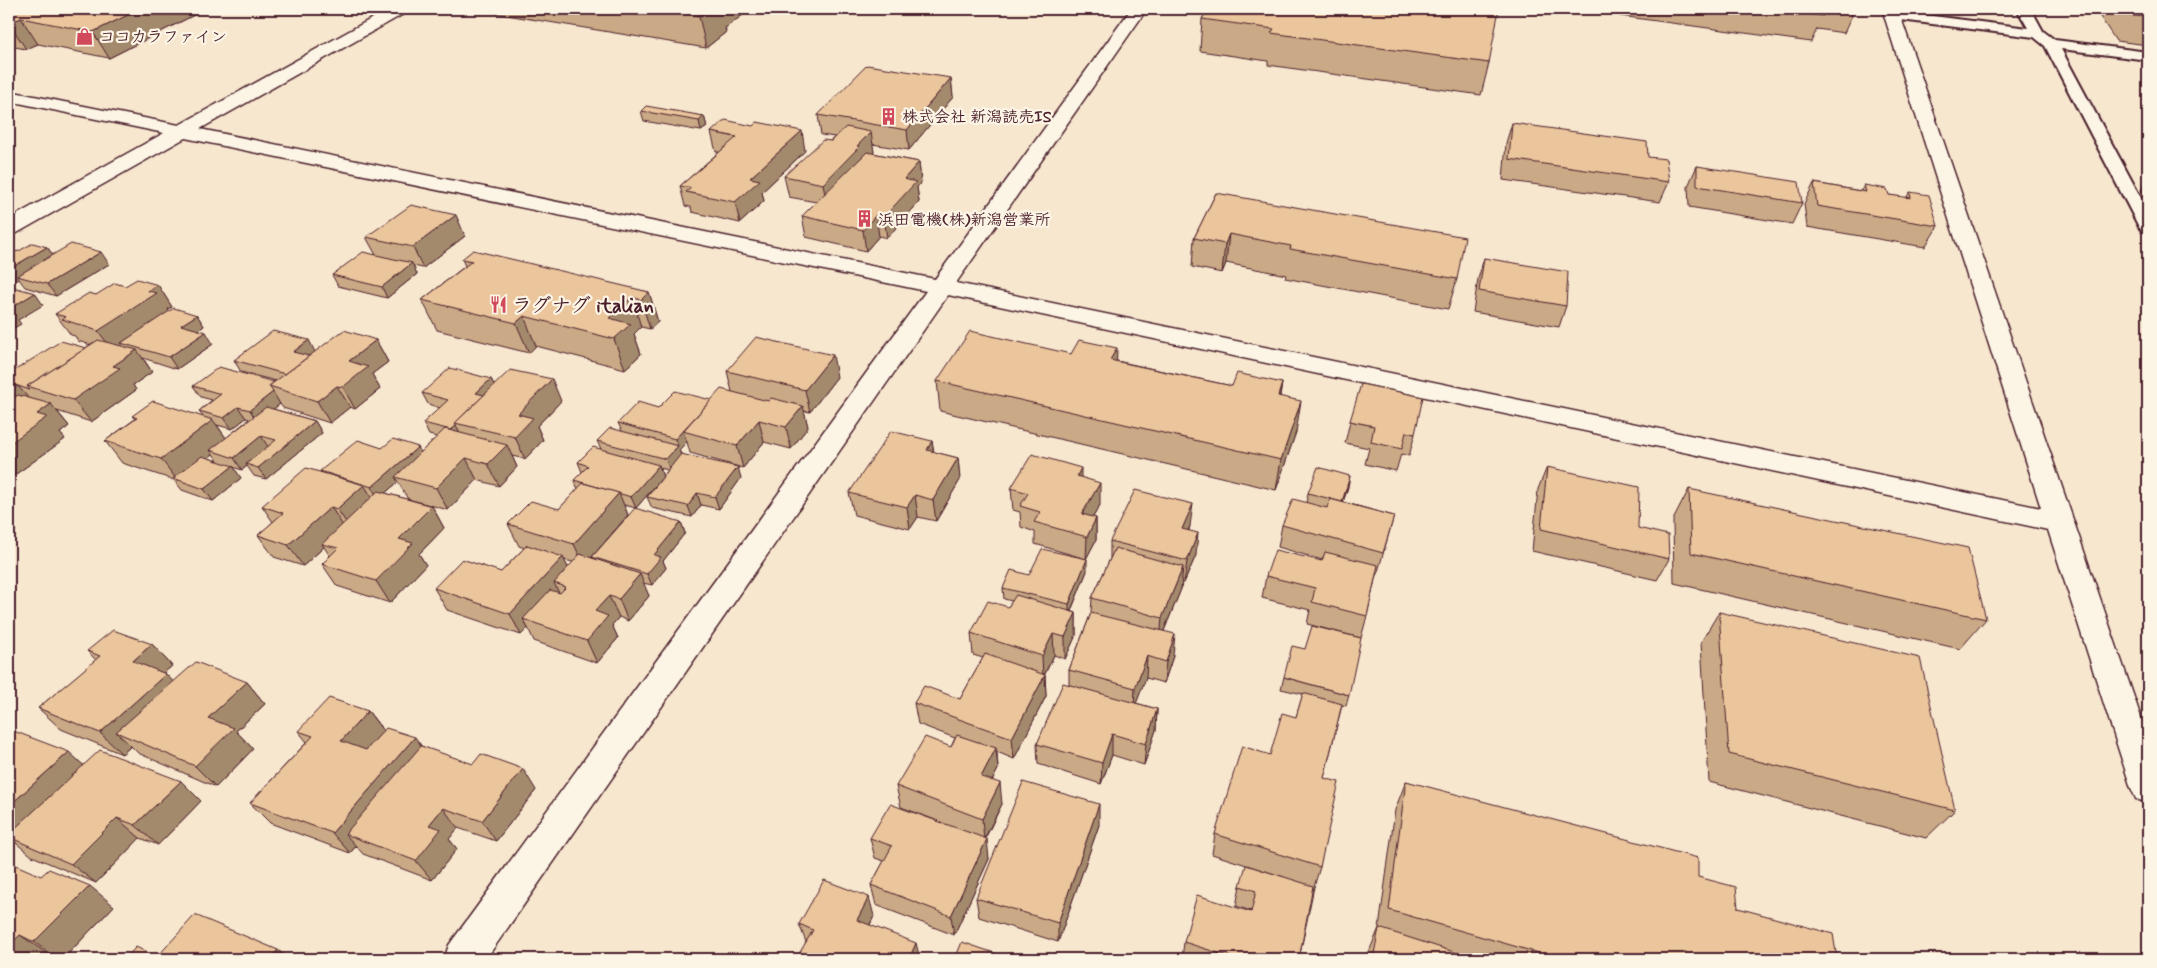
<svg xmlns="http://www.w3.org/2000/svg" width="2157" height="968" viewBox="0 0 2157 968" font-family="Mynerve,'Klee One',sans-serif">
	<style>
		.lines { fill: none; stroke-linecap: round; stroke-linejoin: round }
		.service-casing { stroke: #4a1f2b; stroke-width: 4 }
		.minor-casing { stroke: #4a1f2b; stroke-width: 3 }
		.service { fill: #fcf5e5; fill-rule: evenodd }
		.minor { fill: #fcf5e5; fill-rule: evenodd }
		.wall { fill: #caa986; stroke: #4a1f2b; fill-rule: evenodd }
		.shaded-wall { fill: #a48a6d; stroke: #4a1f2b }
		.building { fill: #ebc59c; stroke: #4a1f2b }
		.labels { text-anchor: middle; stroke-width: 4.5; stroke-linejoin: round; paint-order: stroke }
		.far-poi-label { font-size: 16px; font-weight: bold; fill: #4a1f2b; stroke: #fcf5e5; text-anchor: start }
		.poi-label { font-size: 20px; font-weight: bold; fill: #4a1f2b; stroke: #fcf5e5; text-anchor: start }
	</style>
	<rect width="100%" height="100%" fill="#f7e7cf"/>
	<filter id="ink" filterUnits="userSpaceOnUse"><feTurbulence type="fractalNoise" baseFrequency=".02" numOctaves="2"/><feDisplacementMap in="SourceGraphic" scale="10" xChannelSelector="R" yChannelSelector="G"/><feConvolveMatrix kernelMatrix="1 2 1 2 8 2 1 2 1" color-interpolation-filters="sRGB"/></filter>
	<g filter="url(#ink)">
		<g class="lines">
			<defs>
				<path id="service" d="M2017,9H2031L2043,31L2055,40L2148,52V60L2061,49L2148,211V232L2142,231L2139,227L2045,46L2034,37L1893,19L1886,15L1893,11L2028,28Z"/>
				<path id="minor" d="M389,9H409L407,12L200,129L935,279L1131,9H1147L956,283L2041,508L1882,9H1898L2148,738V803L2136,799L2131,788L2048,530L948,295L486,959H444L449,945L926,291L185,138L17,233L9,234V219L164,133L9,101V91L179,125Z"/>
			</defs>
			<use href="#service" class="service-casing"/>
			<use href="#minor" class="minor-casing"/>
			<use href="#service" class="service"/>
			<use href="#minor" class="minor"/>
		</g>
		<g class="wall">
			<path d="M9,9H206L109,58L38,44L26,49L9,46Z"/>
			<path d="M316,9H337L332,11Z"/>
			<path d="M492,9H751L725,28L726,32L706,48L494,13Z"/>
			<path d="M1064,9H1101L1097,14Z"/>
			<path d="M1208,9L1489,63L1481,95L1268,65V61L1200,51L1202,19Z"/>
			<path d="M1561,9H1583L1582,12Z"/>
			<path d="M1620,9H1855L1844,33L1817,29L1811,42L1620,16Z"/>
			<path d="M2095,9H2148V45L2116,41Z"/>
			<path d="M951,78L953,97L909,150L872,144L874,152L872,153L919,162L921,183L917,187L919,202L887,238L879,236L866,251L806,237L802,216L816,202L789,197L784,176L835,137L821,135L818,115Z"/>
			<path d="M641,111L704,116L707,127L701,131L644,121Z"/>
			<path d="M1512,123L1648,157L1669,182L1660,202L1503,180L1506,143Z"/>
			<path d="M711,132L805,151L762,192L764,201L740,223L692,212L691,207L685,206L680,186L719,152H716Z"/>
			<path d="M1697,166L1802,203L1792,224L1689,207L1688,186Z"/>
			<path d="M2148,180V202L2141,190Z"/>
			<path d="M1814,183L1861,191L1864,185L1889,195L1906,198L1910,192L1938,226L1925,247L1807,227L1804,204Z"/>
			<path d="M1216,193L1457,279L1448,309L1285,278L1286,275L1226,263L1222,273L1192,267L1194,238Z"/>
			<path d="M465,236L423,268L413,266L417,274L387,298L338,286L332,275L376,255L366,237Z"/>
			<path d="M47,247L53,255L109,264L56,296L25,287L19,279L10,285H9V253Z"/>
			<path d="M1484,258L1566,306L1559,327L1473,312L1478,279Z"/>
			<path d="M462,259L649,292L658,322L650,329L641,327L634,334L641,354L625,369L536,346L529,353L437,330L422,300L465,266Z"/>
			<path d="M158,285L172,307L168,309L169,311L197,315L204,326L198,330L213,344L177,369L143,358L152,372L133,385L136,390L91,422L57,411L69,426L60,433L65,439L9,479V374L86,348L91,345L78,341L75,336L71,335L55,314L96,295L125,286Z"/>
			<path d="M376,340L388,362L372,374L380,389L355,409L350,407L330,423L283,408L280,404L273,409L315,421L322,433L266,479L254,476L247,466L242,470L233,467L241,478L213,501L182,490L174,480L122,463L105,441L135,419L132,416L203,417L199,411L212,400L201,397L193,386L274,382L276,381L241,372L234,360L315,352ZM246,418L249,419L226,438L217,425L232,429ZM213,454L218,461L208,458Z"/>
			<path d="M1071,354L1117,361L1232,386L1282,383L1280,397L1296,432L1276,490L940,411L937,381Z"/>
			<path d="M727,371L837,377L810,412L804,411L808,427L791,449L764,442L743,468L690,453L687,442L679,450L681,454L741,478L719,509L701,505L692,517L652,508L647,497L668,470L660,468L663,477L636,508L624,505L628,515L590,558H593L592,557L681,522L685,533L663,561L666,568L652,585L643,583L649,596L628,621L619,617L612,625L618,638L597,663L534,641L528,628L521,635L447,610L434,588L501,572L524,548L519,546L508,524L559,509L578,489L574,480L582,472L578,462L601,449L597,441L622,431L618,423L658,408L711,400L732,392ZM564,560L573,562L568,568Z"/>
			<path d="M491,379L494,385L561,401L537,426L543,440L525,459L512,456L517,467L499,486L477,480L448,510L408,499L398,482L385,493L432,506L444,528L419,554L426,565L390,603L337,586L322,564L330,556L324,547L303,566L274,557L258,535L273,522L262,506L321,472L320,471L382,448L421,452L437,437L429,435L423,423L440,408L428,404L422,393Z"/>
			<path d="M1350,421L1415,434L1409,456L1401,454L1396,471L1365,464L1369,448L1345,443Z"/>
			<path d="M932,441L934,452L958,458L960,480L936,521L918,517L910,529L854,515L849,493Z"/>
			<path d="M1547,467L1638,528L1669,559L1657,580L1532,551L1538,489Z"/>
			<path d="M1081,477L1100,505L1093,517L1096,518V540L1086,559L1035,544V532L1021,527L1020,512L1013,510L1011,488Z"/>
			<path d="M1348,487L1343,502L1394,516L1377,575H1376L1367,616L1361,638L1307,624L1310,610L1262,598L1266,576L1322,561V560L1278,547L1282,525L1306,503L1308,493Z"/>
			<path d="M1689,489L1986,619L1960,649L1674,583L1673,520Z"/>
			<path d="M1190,526L1189,530L1196,555L1184,583L1182,582L1181,589L1164,631L1173,656L1164,683L1146,678L1136,703L1157,709L1156,730L1144,765L1112,755L1101,784L1038,764L1037,744L1069,684V670L1091,613L1092,598L1110,559V541Z"/>
			<path d="M1087,571L1071,611L1076,613V635L1065,659L1054,655L1045,674L1046,696L1014,759L997,752L998,769L992,781L1002,804L985,839L989,859L954,935L876,905L871,885L884,861L875,858L870,838L938,821L901,807L896,786L951,747L955,738L918,724L914,703L960,699L983,658L973,655L971,633L1008,607L1012,601L1004,599L1003,588L1029,575Z"/>
			<path d="M1719,612L1955,810L1926,838L1709,782L1701,642Z"/>
			<path d="M152,644L172,666L163,673L173,682H247L265,704L236,731L253,749L216,787L138,753L131,746L122,754L61,729L38,708L96,660L87,651Z"/>
			<path d="M1284,677L1349,695L1346,706L1342,705L1324,778L1320,867L1314,887L1299,959H1182L1184,942L1251,912V911L1236,906L1240,886L1284,877L1212,854L1215,834L1296,717L1303,694L1281,689Z"/>
			<path d="M368,711L383,730L421,746L536,790L496,841L458,828L449,839L457,849L432,880L363,854L356,846L350,853L270,823L250,803L307,742L298,731Z"/>
			<path d="M9,732L83,765L181,781L201,801L158,845L140,838L96,883L32,856L16,843L9,849Z"/>
			<path d="M1406,781L1698,877L1738,908L1837,959H1367L1368,954L1379,928L1395,810Z"/>
			<path d="M1099,825L1058,942L979,917L976,898Z"/>
			<path d="M41,876L114,906L63,959H58L48,954L42,959H9Z"/>
			<path d="M874,916L870,925L806,942L799,924Z"/>
		</g>
		<g class="shaded-wall">
			<path d="M140,9H206L109,58L93,32Z"/>
			<path d="M709,9H751L725,28L726,32L706,48L699,16Z"/>
			<path d="M1097,9H1101L1097,14Z"/>
			<path d="M21,18L38,44L26,49L9,23Z"/>
			<path d="M951,78L953,97L909,150L907,130Z"/>
			<path d="M704,116L707,127L701,131L699,121Z"/>
			<path d="M802,131L805,151L762,192L764,201L740,223L735,202L750,178Z"/>
			<path d="M871,132L874,152L863,163L827,205L823,184L857,146Z"/>
			<path d="M919,162L921,183L917,187L919,202L887,238L884,217L904,179Z"/>
			<path d="M456,215L465,236L423,268L413,247Z"/>
			<path d="M876,215L879,236L866,251L863,230Z"/>
			<path d="M1229,234L1226,263L1222,273L1225,244Z"/>
			<path d="M47,247L55,258L17,276L19,279L10,285L9,283V269Z"/>
			<path d="M101,252L109,264L56,296L47,284Z"/>
			<path d="M412,263L417,274L387,298L382,287Z"/>
			<path d="M158,285L172,307L168,309L171,315L121,343L123,346L114,352L98,331L148,291Z"/>
			<path d="M649,292L658,322L650,329L641,300Z"/>
			<path d="M35,293L43,305L18,320L21,324L9,331V309Z"/>
			<path d="M632,297L641,327L634,334L641,354L625,369L614,339L609,318Z"/>
			<path d="M197,315L204,326L189,337L181,325Z"/>
			<path d="M524,316L536,346L529,353L516,323Z"/>
			<path d="M206,332L213,344L177,369L169,357Z"/>
			<path d="M309,340L315,352L300,363L293,352Z"/>
			<path d="M376,340L388,362L372,374L380,389L355,409L343,387L349,361Z"/>
			<path d="M1117,348L1116,378L1110,360Z"/>
			<path d="M137,350L152,372L133,385L136,390L91,422L73,400L113,366Z"/>
			<path d="M833,355L837,377L810,412L805,390Z"/>
			<path d="M491,379L497,390L489,398L476,393Z"/>
			<path d="M552,379L561,401L537,426L543,440L525,459L515,437L518,414Z"/>
			<path d="M1282,383L1277,413L1278,396Z"/>
			<path d="M18,386L37,408L9,427V393Z"/>
			<path d="M337,386L350,407L330,423L317,401Z"/>
			<path d="M273,392L280,404L257,422L250,410Z"/>
			<path d="M711,400L683,431L687,442L679,450L682,458L670,471L666,459L678,446L675,439Z"/>
			<path d="M1301,401L1296,432L1276,490L1281,460Z"/>
			<path d="M51,404L69,426L60,433L65,439L9,479V444L37,414Z"/>
			<path d="M803,406L808,427L791,449L786,427Z"/>
			<path d="M238,407L246,418L232,429L224,418Z"/>
			<path d="M213,420L229,442L210,450L213,454L179,480H177L161,459Z"/>
			<path d="M759,420L764,442L743,468L737,446Z"/>
			<path d="M315,421L322,433L266,479L258,468Z"/>
			<path d="M456,426L462,437L451,430Z"/>
			<path d="M261,436L269,448L246,464L247,466L242,470L234,458Z"/>
			<path d="M932,441L935,463L927,450Z"/>
			<path d="M507,445L517,467L499,486L488,464Z"/>
			<path d="M418,447L424,458L395,477L398,482L378,499L372,487Z"/>
			<path d="M466,458L477,480L448,510L436,488Z"/>
			<path d="M958,458L960,480L936,521L933,500Z"/>
			<path d="M659,465L663,477L636,508L631,497Z"/>
			<path d="M233,466L241,478L213,501L204,489Z"/>
			<path d="M738,467L741,478L719,509L715,497Z"/>
			<path d="M1081,468V490L1077,476Z"/>
			<path d="M1350,476L1348,487L1339,514L1342,502Z"/>
			<path d="M1100,483V505L1082,536V514Z"/>
			<path d="M364,485L378,507L352,531L337,509Z"/>
			<path d="M619,493L628,515L584,566L574,544Z"/>
			<path d="M697,493L701,505L692,517L688,506Z"/>
			<path d="M915,495L918,517L910,529L907,507Z"/>
			<path d="M1193,504L1190,526L1180,551L1182,529Z"/>
			<path d="M432,506L444,528L419,554L426,565L390,603L376,581L399,539Z"/>
			<path d="M331,507L345,529L322,544L324,547L303,566L288,545Z"/>
			<path d="M1096,518V540L1086,559L1087,537Z"/>
			<path d="M681,522L685,533L663,561L666,568L652,585L647,574L654,555Z"/>
			<path d="M1198,533L1196,555L1184,583L1187,561Z"/>
			<path d="M563,557L573,578L554,583L559,593L523,619L528,628L521,635L510,614Z"/>
			<path d="M1087,559V571L1069,615V604Z"/>
			<path d="M1183,567L1181,589L1160,640L1162,618Z"/>
			<path d="M640,574L649,596L628,621L619,599Z"/>
			<path d="M609,596L619,617L612,625L618,638L597,663L587,641L595,611Z"/>
			<path d="M1076,613V635L1065,659V637Z"/>
			<path d="M1053,634L1054,655L1043,677L1042,656Z"/>
			<path d="M1175,634L1173,656L1164,683L1166,662Z"/>
			<path d="M152,644L172,666L153,682L133,661Z"/>
			<path d="M1147,656L1146,678L1134,709L1135,688Z"/>
			<path d="M166,674L186,695L116,732L131,746L122,754L100,733Z"/>
			<path d="M1045,675L1046,696L1014,759L1012,738Z"/>
			<path d="M247,682L265,704L236,731L253,749L216,787L195,766L208,718Z"/>
			<path d="M1157,709L1156,730L1144,765L1146,744Z"/>
			<path d="M368,711L384,732L358,761L341,741Z"/>
			<path d="M1112,734V755L1101,784L1102,763Z"/>
			<path d="M415,737L430,758L345,834L356,846L350,853L332,833Z"/>
			<path d="M996,748L998,769L984,797L981,777Z"/>
			<path d="M69,752L92,773L9,837V806Z"/>
			<path d="M523,769L536,790L496,841L482,821Z"/>
			<path d="M181,781L201,801L158,845L135,825Z"/>
			<path d="M1000,783L1002,804L984,839L982,819Z"/>
			<path d="M1099,804V825L1058,942V923Z"/>
			<path d="M443,808L458,828L449,839L457,849L432,880L416,861L429,825Z"/>
			<path d="M117,818L140,838L96,883L71,864Z"/>
			<path d="M9,838L16,843L9,850Z"/>
			<path d="M987,839L989,859L954,935L951,916Z"/>
			<path d="M90,886L114,906L63,959H58L34,942Z"/>
			<path d="M869,897L874,916L863,939L857,920Z"/>
			<path d="M20,935L48,954L42,959H9V946Z"/>
			<path d="M916,943L920,959H909Z"/>
			<path d="M278,950L289,959H270Z"/>
		</g>
		<g class="building">
			<path d="M9,9H140L93,32L21,18L9,23Z"/>
			<path d="M650,9H709L699,16Z"/>
			<path d="M1208,9H1499L1489,63L1271,33L1274,29L1202,19Z"/>
			<path d="M1769,9H1821L1823,16Z"/>
			<path d="M2128,9H2148V17L2133,16Z"/>
			<path d="M867,65L951,78L907,130L818,115Z"/>
			<path d="M646,106L704,116L699,121L641,111Z"/>
			<path d="M725,120L753,126L757,122L802,131L750,178L760,180L735,202L686,192L691,188L680,186L737,137L711,132Z"/>
			<path d="M1512,123L1647,142L1648,157L1666,159L1669,182L1509,159Z"/>
			<path d="M846,127L871,132L857,146H860L823,184L784,176L823,140L831,141Z"/>
			<path d="M867,152L919,162L904,179L916,182L884,217L876,215L863,230L802,216Z"/>
			<path d="M1697,166L1799,182L1802,203L1697,186Z"/>
			<path d="M1814,183L1866,192L1864,185L1887,189L1889,195L1911,198L1910,192L1929,195L1938,226L1817,206Z"/>
			<path d="M1216,193L1465,237L1457,279L1290,249L1291,246L1229,234L1225,244L1194,238Z"/>
			<path d="M411,205L456,215L413,247L366,237Z"/>
			<path d="M33,243L47,247L9,269V253L19,251Z"/>
			<path d="M71,244L101,252L47,284L17,276Z"/>
			<path d="M473,250L649,292L641,300L632,297L609,318L631,324L614,339L524,316L516,323L422,300L472,261L462,259Z"/>
			<path d="M363,252L412,263L382,287L332,275Z"/>
			<path d="M1484,258L1568,272L1566,306L1479,291Z"/>
			<path d="M137,279L158,285L148,291L157,293L98,331L62,319L66,317L55,314L89,293L96,295L115,283L125,286Z"/>
			<path d="M9,286L35,293L9,309Z"/>
			<path d="M174,308L197,315L181,325L206,332L169,357L121,343Z"/>
			<path d="M344,330L376,340L349,361L368,367L343,387L337,386L317,401L269,386Z"/>
			<path d="M273,331L309,340L293,352L309,356L285,374L234,360Z"/>
			<path d="M970,331L1071,354L1079,340L1117,348L1110,360L1232,386L1237,373L1282,383L1278,396L1301,401L1281,460L937,381Z"/>
			<path d="M756,337L833,355L805,390L727,371Z"/>
			<path d="M98,340L137,350L113,366L120,368L73,400L27,386Z"/>
			<path d="M61,341L86,348L27,386L30,390L9,383V374Z"/>
			<path d="M219,367L274,382L269,386L273,392L250,410L238,407L224,418L199,411L221,394L193,386Z"/>
			<path d="M450,368L491,379L476,393L484,395L455,423L456,426L451,430L423,423L448,400L422,393Z"/>
			<path d="M510,370L552,379L518,414L533,418L515,437L455,423Z"/>
			<path d="M9,384L18,386L9,393Z"/>
			<path d="M1361,384L1423,397L1415,434L1406,432L1402,449L1371,442L1374,426L1350,421Z"/>
			<path d="M721,389L768,401L771,398L803,406L786,427L759,420L737,446L683,431Z"/>
			<path d="M675,391L711,400L675,439L618,423L638,402L658,408Z"/>
			<path d="M18,395L51,404L37,414L47,417L9,444V401Z"/>
			<path d="M153,401L213,420L161,459L105,441L137,418L132,416Z"/>
			<path d="M266,407L315,421L258,468L246,464L276,440L261,436L234,458L210,450Z"/>
			<path d="M610,428L678,446L666,459L597,441Z"/>
			<path d="M445,429L507,445L488,464L466,458L436,488L395,477Z"/>
			<path d="M891,431L932,441L927,450L958,458L933,500L915,495L907,507L849,493Z"/>
			<path d="M393,439L418,447L372,487L320,471L358,440L382,448Z"/>
			<path d="M593,447L659,465L631,497L574,480L588,466L578,462Z"/>
			<path d="M681,454L738,467L715,497L697,493L688,506L647,497Z"/>
			<path d="M1032,454L1081,468L1077,476L1100,483L1082,514L1096,518L1087,537L1034,522L1040,512L1020,506L1028,493L1011,488Z"/>
			<path d="M202,456L233,466L204,489L173,478Z"/>
			<path d="M1318,467L1350,476L1342,502L1308,493Z"/>
			<path d="M1547,467L1639,487L1638,528L1668,535L1669,559L1541,529Z"/>
			<path d="M306,468L364,485L337,509L331,507L288,545L258,535L283,513L262,506Z"/>
			<path d="M583,483L619,493L574,544L508,524L531,501L559,509Z"/>
			<path d="M1689,489L1968,548L1986,619L1691,553Z"/>
			<path d="M1135,490L1193,504L1182,529L1198,533L1187,561L1110,541Z"/>
			<path d="M378,491L432,506L399,539L413,543L376,581L322,564L338,548L322,544Z"/>
			<path d="M1293,499L1327,508L1330,499L1394,516L1383,553L1282,525Z"/>
			<path d="M635,508L681,522L654,555L661,557L647,574L592,557Z"/>
			<path d="M527,545L563,557L510,614L434,588L462,559L501,572Z"/>
			<path d="M1115,548L1183,567L1162,618L1092,598Z"/>
			<path d="M1042,549L1087,559L1069,604L1003,588L1011,570L1029,575Z"/>
			<path d="M1275,550L1322,561L1325,552L1378,565L1367,616L1312,602L1315,588L1266,576Z"/>
			<path d="M580,554L640,574L619,599L609,596L595,611L608,616L587,641L523,619L550,590L560,593L566,587L554,583Z"/>
			<path d="M1016,595L1076,613L1065,637L1053,634L1042,656L971,633L988,601L1008,607Z"/>
			<path d="M1719,612L1920,658L1955,810L1729,754Z"/>
			<path d="M1091,613L1175,634L1166,662L1147,656L1135,688L1069,670Z"/>
			<path d="M1312,626L1361,638L1349,695L1284,677L1292,646L1305,649Z"/>
			<path d="M113,630L152,644L133,661L166,674L100,733L38,708L100,656L87,651Z"/>
			<path d="M985,654L1045,675L1012,738L914,703L924,686L960,699Z"/>
			<path d="M196,662L247,682L208,718L234,728L195,766L116,732Z"/>
			<path d="M1063,683L1157,709L1146,744L1112,734L1102,763L1037,744Z"/>
			<path d="M1303,693L1342,704L1324,778L1339,782L1320,867L1215,834L1242,746L1270,755L1282,713L1296,717Z"/>
			<path d="M329,698L368,711L341,741L366,750L386,728L415,737L332,833L250,803L313,736L298,731Z"/>
			<path d="M11,730L69,752L9,806V732Z"/>
			<path d="M957,735L996,748L981,777L1000,783L982,819L896,786L925,737L951,747Z"/>
			<path d="M421,746L473,764L481,754L523,769L482,821L443,808L429,825L441,829L416,861L345,834Z"/>
			<path d="M100,750L181,781L135,825L117,818L71,864L9,837V834Z"/>
			<path d="M1406,781L1698,858V877L1736,887L1738,908L1833,934L1837,959H1559L1389,910Z"/>
			<path d="M1023,782L1099,804L1058,923L976,898Z"/>
			<path d="M890,804L987,839L951,916L871,885L892,846L870,838Z"/>
			<path d="M9,862L41,876L49,869L90,886L34,942L20,935L9,946Z"/>
			<path d="M1246,865L1313,886L1299,959H1237L1184,942L1197,895L1251,912L1256,891L1240,886Z"/>
			<path d="M824,880L869,897L857,920L916,943L909,959H796L813,930L799,924Z"/>
			<path d="M195,915L278,950L270,959H125L136,947L157,957Z"/>
			<path d="M1379,928L1476,959H1373Z"/>
			<path d="M962,942L1012,959H955Z"/>
		</g>
	</g>
	<defs>
		<symbol id="shop-bare" viewBox="-9 -9 18 18"><path d="M-5-2.5h2.3a2.7 3.5 0 0 1 5.4 0H5L5.5 6h-11ZM-1.5-2.5h3a1.5 2.3 0 0 0-3 0Z" fill="#d1495b" stroke="#fcf5e5" stroke-width="2.5" paint-order="stroke"/></symbol>
		<symbol id="building-bare" viewBox="-9 -9 18 18"><path d="M-4-6H4V6H1V3H-1V6H-4ZM-2.5-4.3h1.7v1.8h-1.7ZM.8-4.3h1.7v1.8H.8ZM-2.5-1h1.7V.8h-1.7ZM.8-1h1.7V.8H.8Z" fill="#d1495b" stroke="#fcf5e5" stroke-width="2.5" paint-order="stroke"/></symbol>
		<symbol id="restaurant-bare" viewBox="-9 -9 18 18"><path d="M-5-6h1v4h1v-4h1v4h1v-4h1v5L-1.5 .5V6h-2V.5L-5-1ZM5-6V6H3V1.5H1.5Q1.5-4 5-6Z" fill="#d1495b" stroke="#fcf5e5" stroke-width="2.5" paint-order="stroke"/></symbol>
	</defs>
	<g fill-rule="evenodd">
		<use href="#shop-bare" x="72" y="24" width="25" height="25"/>
		<use href="#building-bare" x="876" y="104" width="25" height="25"/>
		<use href="#building-bare" x="852" y="206" width="25" height="25"/>
		<use href="#restaurant-bare" x="486" y="292" width="25" height="25"/>
	</g>
	<g class="labels">
		<g class="far-poi-label">
			<text x="99" y="42">ココカラファイン</text>
			<text x="902" y="122">株式会社 新潟読売IS</text>
			<text x="878" y="225">浜田電機(株)新潟営業所</text>
		</g>
		<g class="poi-label">
			<text x="512" y="312">ラグナグ italian</text>
		</g>
	</g>
	<rect width="2157" height="968" fill="none" stroke="#fcf5e5" stroke-width="30"/>
	<rect x="15" y="15" width="2127" height="938" fill="none" stroke="#4a1f2b" stroke-width="2" filter="url(#ink)"/>
</svg>
